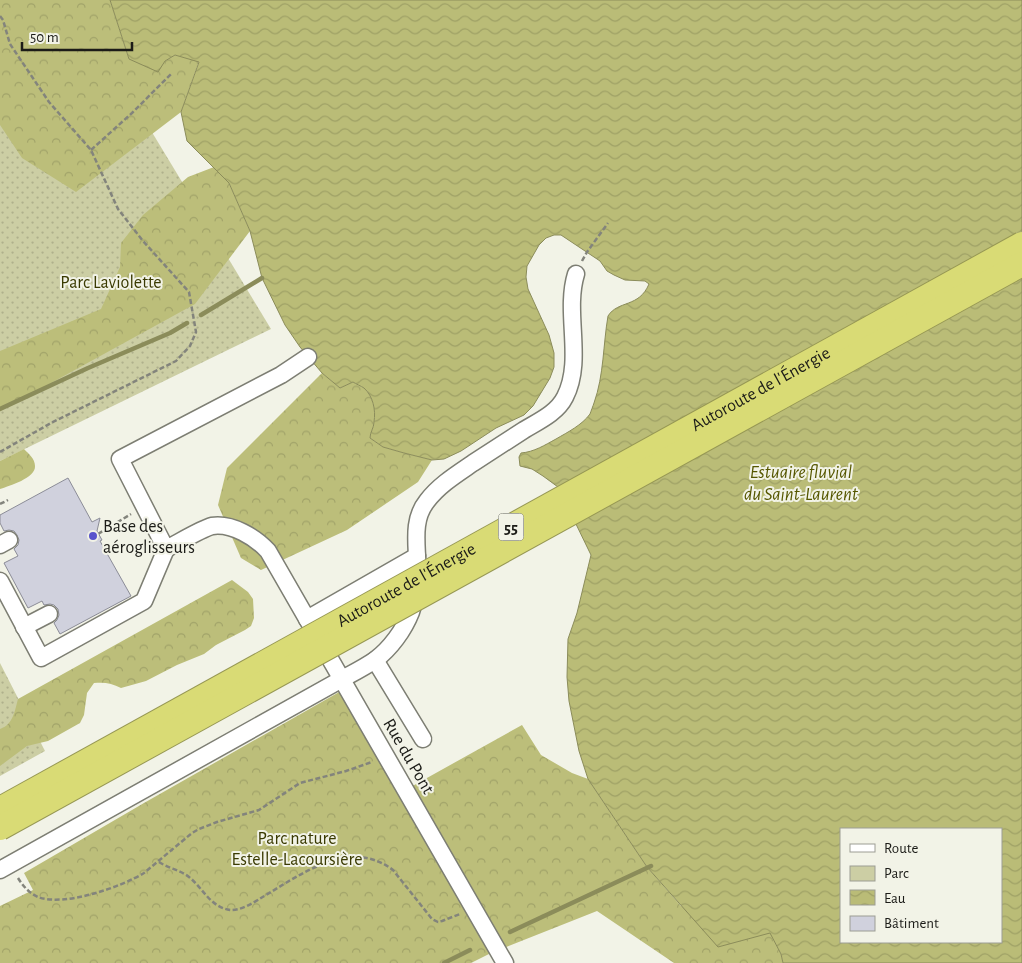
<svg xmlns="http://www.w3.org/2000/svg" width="1022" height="963" viewBox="0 0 1022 963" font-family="'Alegreya Sans',sans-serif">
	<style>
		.green { fill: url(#green-dots) }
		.forest { fill: url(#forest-crowns) }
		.water { fill: url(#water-waves); stroke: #8b8c5a; fill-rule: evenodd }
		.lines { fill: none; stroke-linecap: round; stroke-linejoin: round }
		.stream { stroke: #8b8c5a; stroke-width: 4.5 }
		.building { fill: #d0d1dd; stroke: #8b8c97 }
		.minor-casing { stroke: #7d7e73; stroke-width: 19 }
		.path { stroke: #83847c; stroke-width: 2.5; stroke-dasharray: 5 2.5; stroke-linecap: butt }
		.minor { stroke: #fff; stroke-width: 16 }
		.highway-bridge-casing { stroke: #979854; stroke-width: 26; stroke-linecap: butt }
		.highway-bridge { stroke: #d9db75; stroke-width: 24 }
		.poi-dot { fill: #5954cc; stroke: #f2f3e7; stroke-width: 2 }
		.labels { text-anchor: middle; stroke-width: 4; stroke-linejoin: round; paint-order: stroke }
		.shield { fill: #f2f3e7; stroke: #5c5c56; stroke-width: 1 }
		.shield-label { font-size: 16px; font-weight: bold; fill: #1c1c18 }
		.park-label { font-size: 18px; fill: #3a3a02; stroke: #f2f3e7 }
		.street-label { font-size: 18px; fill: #1c1c18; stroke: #f2f3e7 }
		.poi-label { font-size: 18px; fill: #1c1c18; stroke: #f2f3e7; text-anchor: start }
		.water-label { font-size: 19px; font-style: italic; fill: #565700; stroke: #f2f3e7 }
	</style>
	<defs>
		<pattern id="green-dots" width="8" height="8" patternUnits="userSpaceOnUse" patternTransform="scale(1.25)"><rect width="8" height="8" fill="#cccea4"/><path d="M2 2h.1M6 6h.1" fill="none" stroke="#afb08c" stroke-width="1.8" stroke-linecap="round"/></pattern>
		<pattern id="forest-crowns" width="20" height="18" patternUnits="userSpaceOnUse" patternTransform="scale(1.25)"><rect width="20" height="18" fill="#bcbe7a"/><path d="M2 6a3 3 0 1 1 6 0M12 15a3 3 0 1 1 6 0" fill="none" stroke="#a1a369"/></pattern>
		<pattern id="water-waves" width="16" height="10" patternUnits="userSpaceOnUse" patternTransform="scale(1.25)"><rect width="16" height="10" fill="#babc77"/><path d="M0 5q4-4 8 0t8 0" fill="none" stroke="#9fa166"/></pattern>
	</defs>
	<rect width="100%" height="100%" fill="#f2f3e7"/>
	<g class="green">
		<path d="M0,0H72L271,329L0,461Z"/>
		<path d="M0,663L45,751L0,776Z"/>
	</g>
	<g class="forest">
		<path d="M0,0H110L129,59L165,61L175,55L199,61L181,112L76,192L22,158L0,125Z"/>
		<path d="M214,167L229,183L250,231L195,304L0,411V351L101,309L120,267L121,243L143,215L188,177Z"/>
		<path d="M322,373L340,388L353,382C356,384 361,386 364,388C373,396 376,410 374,422C374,428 370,432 370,438L383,447L404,453L432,460L418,482L347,530L261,570L241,558L218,505L227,468Z"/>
		<path d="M24,449C29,454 35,459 35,466C36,478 9,486 0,489V461Z"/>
		<path d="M232,580L248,592L253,599L254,618L251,626L245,630L216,645L204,654L177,665L146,681L121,688C112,683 104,682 94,683L87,693L84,715L80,723L48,741L27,746L0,766V729C13,725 15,710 18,699Z"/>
		<path d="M341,691L400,793L522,725L541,755L572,773L588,779L647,867L681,906L771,933L781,954L783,963H674L597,911L491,953L471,963H0V906L33,890L24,873L144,803Z"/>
	</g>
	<path class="water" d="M110,0H1022V963H783L781,954L770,933L718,947L647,867L588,779L579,751L569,701L567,677L568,639L577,613L591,555L558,487L543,476L532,469L520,466L519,457L521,453C534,452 545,445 556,439C568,432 582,425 590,414C591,411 593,406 594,403C604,375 603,345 608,316C618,300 639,308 649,284L645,281L625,280L614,275L607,271L600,261L561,235H554L546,238L539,245L527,266L526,277L528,289L549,335L554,353V367L550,378L533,406L524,415L496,428L461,451L444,459L432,460L404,453L383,447L370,438C370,432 374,428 374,422C376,410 373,396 364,388C361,386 356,384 353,382L340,388L322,373L300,347L285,325L262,278L250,231L229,183L187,141L181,112L199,62L175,55L165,61L158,72L129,59ZM841,829H1001V942H841Z"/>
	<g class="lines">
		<g class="stream">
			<path d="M201,315L262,278"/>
			<path d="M0,409L88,368L170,333L187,323"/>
			<path d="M510,932L651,866"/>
			<path d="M444,963L470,950"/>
		</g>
	</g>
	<path class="building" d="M68,478L92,522L100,518L97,531L102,540L100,541L131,596L60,634L54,623L57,620L59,615L58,609L54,605L50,604L44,605L42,601L28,608L4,563L18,556L14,549L18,545L19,540L17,535L14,531L9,530L4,531L0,523V515Z"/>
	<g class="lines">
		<defs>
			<g id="minor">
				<path d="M308,357L281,375L120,459L166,549C178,543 201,529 212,526C232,523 255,537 268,551L505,963"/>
				<path d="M0,545L9,540"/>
				<path d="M0,581L41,658L144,601L166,549"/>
				<path d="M307,619L417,556"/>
				<path d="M24,627L49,614"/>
				<path d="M375,660L423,739"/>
				<path d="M0,870L342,679C353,673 365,667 375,660C390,649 404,630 411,612C416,598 418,570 417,556C416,537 414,517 427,501C439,485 457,474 473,463C490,452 507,441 524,430C539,421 557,413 565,397C584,360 564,313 576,274"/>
			</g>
		</defs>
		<use href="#minor" class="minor-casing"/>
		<g class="path">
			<path d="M0,16L3,20L10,44L49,102L91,150L118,209L143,241L189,292L196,332L190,346L176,361L51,423L0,452"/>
			<path d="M91,150L132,113L172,73"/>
			<path d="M582,261L587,252L608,223"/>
			<path d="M0,504L8,500"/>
			<path d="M98,534L131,514"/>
			<path d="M159,862C168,868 180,870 189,877C203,888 210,907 230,910C240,911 253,903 261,898C300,875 350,837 393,870L432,919L438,922L442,921L460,914"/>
			<path d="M18,878C23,886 29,893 38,897C64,907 121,887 144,873L192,833L199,829L217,822L259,810L300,783L346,771L372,762"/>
		</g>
		<use href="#minor" class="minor"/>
		<defs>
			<g id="highway-bridge">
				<path id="s1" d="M0,809L1022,244"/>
				<path d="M0,828L1022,264"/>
			</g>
		</defs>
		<use href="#highway-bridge" class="highway-bridge-casing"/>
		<use href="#highway-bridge" class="highway-bridge"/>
	</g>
	<circle class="poi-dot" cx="93" cy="536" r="5"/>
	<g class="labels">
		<rect class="shield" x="498.5" y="513.5" width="25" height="27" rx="4"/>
		<g class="shield-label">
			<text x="511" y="533">55</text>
		</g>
		<g class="park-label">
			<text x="111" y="288">Parc Laviolette</text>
			<text x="297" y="844">Parc nature<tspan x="297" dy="21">Estelle-Lacoursière</tspan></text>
		</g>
		<g class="street-label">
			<text dy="6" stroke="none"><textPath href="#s1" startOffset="869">Autoroute de l'Énergie</textPath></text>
			<text dy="6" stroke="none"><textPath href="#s1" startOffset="464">Autoroute de l'Énergie</textPath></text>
			<text transform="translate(409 756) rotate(60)" y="6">Rue du Pont</text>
		</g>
		<g class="poi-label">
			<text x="103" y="532">Base des<tspan x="103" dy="21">aéroglisseurs</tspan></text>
		</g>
		<g class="water-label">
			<text x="801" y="478">Estuaire fluvial<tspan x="801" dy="22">du Saint-Laurent</tspan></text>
		</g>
	</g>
	<rect x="840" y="828" width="162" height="115" fill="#f2f3e7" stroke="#9c9d94"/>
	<rect x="850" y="844" width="25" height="8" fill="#ffffff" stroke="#9c9d94"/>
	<text x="884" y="853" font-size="15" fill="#1c1c18">Route</text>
	<rect x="850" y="866" width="25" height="15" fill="#cccea4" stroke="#9c9d94"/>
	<text x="884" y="878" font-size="15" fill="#1c1c18">Parc</text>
	<rect x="850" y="890" width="25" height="15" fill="url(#water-waves)" stroke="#9c9d94"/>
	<text x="884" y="903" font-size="15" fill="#1c1c18">Eau</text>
	<rect x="850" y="916" width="25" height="15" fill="#d0d1dd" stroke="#9c9d94"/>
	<text x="884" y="928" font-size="15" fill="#1c1c18">Bâtiment</text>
	<path d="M22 42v8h110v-8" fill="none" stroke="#1c1c18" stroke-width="2.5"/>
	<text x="30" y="42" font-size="15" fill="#1c1c18" stroke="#f2f3e7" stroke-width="4" paint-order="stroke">50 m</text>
</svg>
